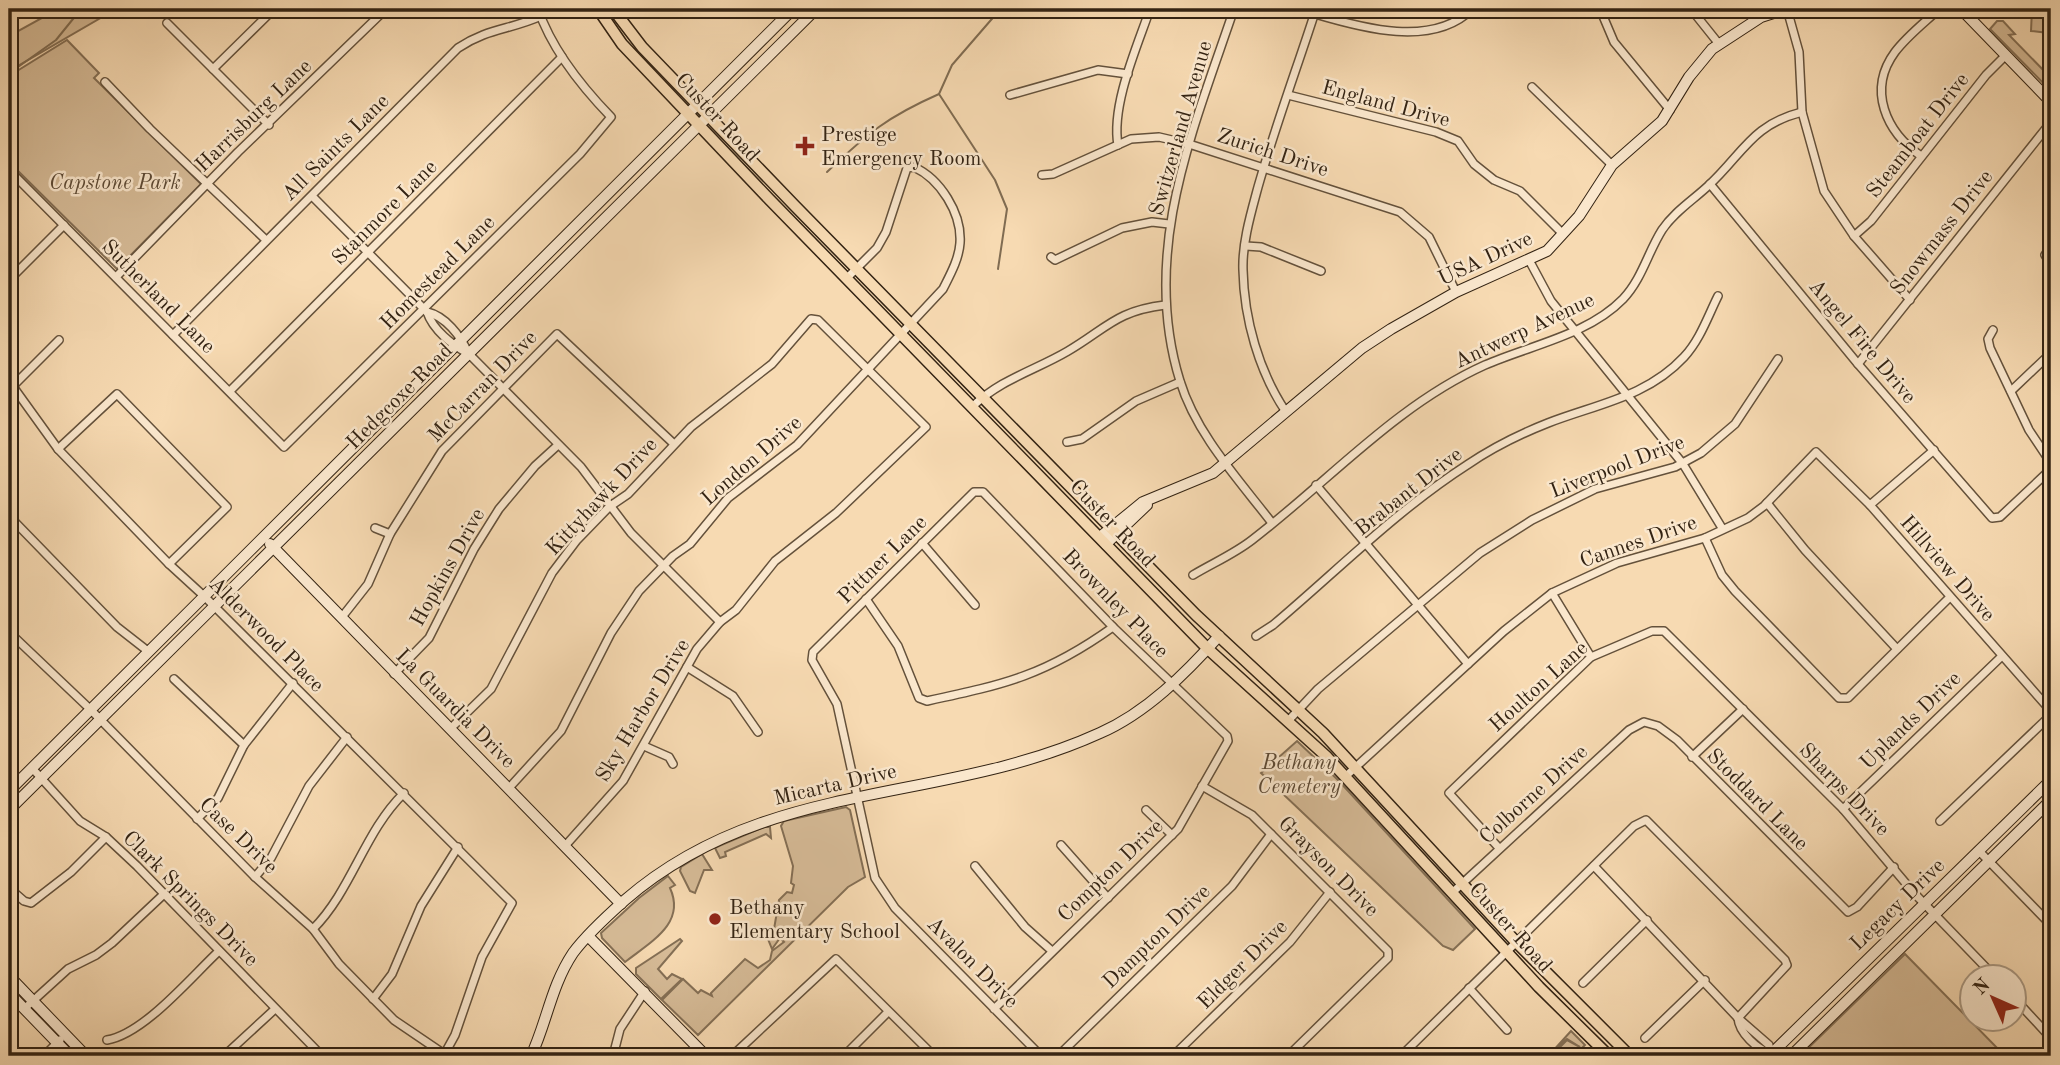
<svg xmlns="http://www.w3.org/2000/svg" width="2060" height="1065" viewBox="0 0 2060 1065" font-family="'Old Standard TT',serif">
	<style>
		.green { fill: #d6bb97; stroke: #846f55; stroke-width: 2 }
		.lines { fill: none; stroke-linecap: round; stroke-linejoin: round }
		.stream { stroke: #806c52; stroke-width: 2 }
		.street-casing { stroke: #64513b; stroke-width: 10 }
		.secondary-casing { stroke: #332313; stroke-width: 12 }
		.primary-casing { stroke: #332313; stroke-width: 13 }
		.street { stroke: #fae7cd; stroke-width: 7 }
		.secondary { stroke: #fae7cd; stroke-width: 10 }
		.primary { stroke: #f7dab2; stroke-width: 10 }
		.poi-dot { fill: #8f2418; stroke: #fae7cd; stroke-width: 2.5 }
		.labels { text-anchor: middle; stroke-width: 5; stroke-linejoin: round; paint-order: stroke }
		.street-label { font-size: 21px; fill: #332313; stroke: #fae7cd }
		.poi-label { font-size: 21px; fill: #332313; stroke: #fae7cd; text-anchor: start }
		.park-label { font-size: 21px; font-style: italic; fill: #5c4934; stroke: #fae7cd }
	</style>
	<rect width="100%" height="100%" fill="#f7dab2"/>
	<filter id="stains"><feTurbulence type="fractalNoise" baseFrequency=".00286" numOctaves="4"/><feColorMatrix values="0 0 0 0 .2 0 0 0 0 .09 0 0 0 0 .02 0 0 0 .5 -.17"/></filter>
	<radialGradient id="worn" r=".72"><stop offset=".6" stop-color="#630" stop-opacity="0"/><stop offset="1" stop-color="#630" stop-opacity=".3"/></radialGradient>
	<g class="green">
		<path d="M58,9H116L9,71V36Z"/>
		<path d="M2032,9H2047L2049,33L2031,31Z"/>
		<path d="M1997,21H2003L2015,34L2009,35L2051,78V91L1990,29Z"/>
		<path d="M67,40L99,73L94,78L201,184L117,269L9,162V76Z"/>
		<path d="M1297,741L1338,780L1475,929L1453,950L1443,946L1261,773Z"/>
		<path d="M846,807L850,810L865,877L848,887L698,1035L662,1000L683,979L698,993L701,990L712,996L711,993L745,959L758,968L770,960L772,951L784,942L780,938L772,949L768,939L773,930L778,932L774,929L779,900L787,892L792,893L794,885L791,883L793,866L781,826L784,821Z"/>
		<path d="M764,827H770L771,838L766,834L725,852L726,856L720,858L715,848L719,846Z"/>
		<path d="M702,854L712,870H704L695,893L690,891L680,871L681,867Z"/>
		<path d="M668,876L675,885L670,888C686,923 652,941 625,962L602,938L601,933L639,898Z"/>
		<path d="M680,939L682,941L658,969L667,979L672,974L682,979L661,999L636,974V968Z"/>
		<path d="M1905,954L2005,1056H1800Z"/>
		<path d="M1571,1031L1585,1045L1574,1056L1556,1051L1567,1040L1580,1047L1567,1039L1552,1052Z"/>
	</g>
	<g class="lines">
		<g class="stream">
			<path d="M9,65L18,67L56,40L77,14L91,9"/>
			<path d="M939,94L995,180L1007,209L998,269"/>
			<path d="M827,172C868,133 887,117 939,94L952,65L997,13V9"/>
		</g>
		<defs>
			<g id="street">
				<path d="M1234,9C1193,130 1140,252 1180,381C1196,434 1239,480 1272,523"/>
				<path d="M1600,9L1614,42L1670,110"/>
				<path d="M1691,9L1719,44"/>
				<path d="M1787,9L1799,52L1802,112L1824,191L1854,236L1910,300"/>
				<path d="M1315,14C1362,28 1433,48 1472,9"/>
				<path d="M167,23L269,125"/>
				<path d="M213,69L274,9"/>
				<path d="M105,82L150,129L266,240"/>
				<path d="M1532,87L1612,165"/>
				<path d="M1010,95L1098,70L1128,74"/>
				<path d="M1288,95L1436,132L1458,141L1474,164L1494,180L1520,191L1563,234"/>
				<path d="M1118,145C1111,105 1137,47 1150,9"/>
				<path d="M1921,156C1886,132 1867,90 1895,52C1907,36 1924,23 1939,9"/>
				<path d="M9,170L284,447L580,154L611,117C581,86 552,50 538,9"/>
				<path d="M1042,175L1053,174L1131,139L1159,137L1189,144L1400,212L1429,237L1456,292"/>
				<path d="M1710,184L1858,364L1992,518L2000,517L2051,469"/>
				<path d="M312,196L427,312C433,330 452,345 469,354L581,467L631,533L720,622"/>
				<path d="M1854,236L1871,221L1986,75L2006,55"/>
				<path d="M1246,246L1261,247L1321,271"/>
				<path d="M2051,246L2045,255L2051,265"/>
				<path d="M1051,257L1055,260L1122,228L1152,222L1169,224"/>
				<path d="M1529,260L1551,301L1683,464L1722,528"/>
				<path d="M116,277L238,152L386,9"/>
				<path d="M9,280L64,225"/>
				<path d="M427,312C445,316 461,336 468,353"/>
				<path d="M1993,330L1988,339L1990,348L2029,430L2051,463"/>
				<path d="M173,335L458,48C488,28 510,30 541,16"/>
				<path d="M1858,364L2051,122"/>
				<path d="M9,381L58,449L169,564L205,597L512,903L482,957L455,1035L444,1055"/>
				<path d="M13,386L59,340"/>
				<path d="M230,391L562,57"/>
				<path d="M2011,391L2051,353"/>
				<path d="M973,406C1001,379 1036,370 1068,351C1107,328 1116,311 1165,305"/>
				<path d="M1286,412C1259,372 1244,319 1243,270C1242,243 1251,213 1258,187C1275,127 1297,68 1316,9"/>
				<path d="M1067,442L1082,439L1136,401L1180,382"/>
				<path d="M58,449L117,394L227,507L169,564"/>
				<path d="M1316,485L1468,664"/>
				<path d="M1767,503L1805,550L1897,649"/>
				<path d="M1870,505L1934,450"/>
				<path d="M9,516L117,627L149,652"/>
				<path d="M375,528L390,534"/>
				<path d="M1705,538L1722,575L1735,591L1839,698H1848L1950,597"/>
				<path d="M922,543L975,605"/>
				<path d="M1193,575C1213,563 1234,554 1252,540C1329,481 1396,405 1485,365C1531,345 1588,335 1623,299C1642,279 1648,252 1662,230C1674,212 1693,200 1708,186C1743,154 1751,125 1802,112"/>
				<path d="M1552,593L1591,657"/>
				<path d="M866,599L898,646L919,698L927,701C1006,684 1046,675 1113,627"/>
				<path d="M342,617L368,584L390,534L442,451L557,334L674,444"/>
				<path d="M9,632L91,710L255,877L313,929L339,964L394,1020L447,1056"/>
				<path d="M1256,636L1273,625C1337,571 1397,510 1467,465C1492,448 1520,434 1548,423C1597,404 1647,397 1684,357C1700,340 1708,316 1718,296"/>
				<path d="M687,667L733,696L758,732"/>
				<path d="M394,674L429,638L474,549L499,509L535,466L558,445"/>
				<path d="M174,679L244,745"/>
				<path d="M1288,721L1318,689L1480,553L1532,520L1595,489L1675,467L1701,453L1735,424L1778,359"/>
				<path d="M450,729L491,689L552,573L577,540L609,507L628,494L691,427L772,364L811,319L818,320L926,427L836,513L775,561L736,610L720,622L697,649L623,781L565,846"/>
				<path d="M644,746L669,757L673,764"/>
				<path d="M1692,757L1743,709"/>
				<path d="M32,768L80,821L106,837L137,866L322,1056"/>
				<path d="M1346,776L1504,631L1552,593L1617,563L1705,538L1748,518L1764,506L1816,452L1870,505L2051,711"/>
				<path d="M1202,786L1252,815L1388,951V958L1288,1056"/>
				<path d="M509,788L561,731L611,633L639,591L673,556L690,544L728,498L797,445L943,289C950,275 959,259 960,243C962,213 940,179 914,167L907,168L886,232L877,248L848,277"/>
				<path d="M1843,809L2002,656"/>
				<path d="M1146,810L1172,835"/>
				<path d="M197,819L218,798L244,745L293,683"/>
				<path d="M1940,821L2051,715"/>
				<path d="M1061,845L1108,898"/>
				<path d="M1499,848L1449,793L1591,657L1652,631H1664L1843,809L1914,893L1996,978"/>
				<path d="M1979,851L2051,925"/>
				<path d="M975,866L1025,927L1052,951"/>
				<path d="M1594,866L1738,1018L1769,1045L1771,1054"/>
				<path d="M255,877L271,858L309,786L347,737"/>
				<path d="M9,888L24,901L31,903L71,872L106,837"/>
				<path d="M1453,892L1629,730L1644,722L1658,726L1677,740L1848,912L1857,907L1894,867"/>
				<path d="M313,929C352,890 364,832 404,793"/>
				<path d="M1583,983L1647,920"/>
				<path d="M1469,988L1507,1030"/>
				<path d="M2014,998L2051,1038"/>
				<path d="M373,999L392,974L421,906L458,847"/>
				<path d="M24,1009L68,969L96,955L112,943L163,895"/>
				<path d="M994,1009L1178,829L1228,741L1227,736L1113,627L983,492H974L813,652L812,660L837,704L875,878L895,908L1041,1056"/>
				<path d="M1738,1018C1739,1033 1757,1049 1771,1054"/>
				<path d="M1645,1038L1705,980"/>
				<path d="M107,1040C144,1034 191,977 219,951"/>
				<path d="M44,1056L60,1040"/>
				<path d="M224,1056L275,1009"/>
				<path d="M613,1056L620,1029L645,991"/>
				<path d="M732,1056L836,959L934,1056"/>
				<path d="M844,1056L888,1012"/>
				<path d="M1058,1056L1232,886L1271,834"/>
				<path d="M1173,1056L1290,942L1330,892"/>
				<path d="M1401,1056L1634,826L1646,820L1785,960L1787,965L1738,1018"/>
			</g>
			<g id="secondary">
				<path d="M1961,9L2051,102"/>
				<path d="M1100,537L1143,502L1213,473L1362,348L1391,329L1456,292L1547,251L1579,216L1612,165L1662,121L1689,77L1712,49L1761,17L1786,9"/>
				<path d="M270,544L621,904"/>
				<path d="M1106,544L1147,505"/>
				<path d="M9,791L793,9"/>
				<path d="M9,810L816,9"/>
				<path d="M588,936L706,1056"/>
				<path d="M9,976L86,1056"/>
				<path d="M9,993L70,1056"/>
				<path d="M531,1056C547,1022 551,986 573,953C587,934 607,916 625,900C767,777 940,806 1100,733C1146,713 1186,673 1219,636"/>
				<path d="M1769,1056L2051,780"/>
				<path d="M1791,1056L2051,800"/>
			</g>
			<g id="primary">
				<path d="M598,9L622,44L769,199L1208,649L1326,756L1539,987L1609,1056"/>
				<path d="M613,9L642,47L795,206L1196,615L1323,733L1516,942L1630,1056"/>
			</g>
		</defs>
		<use href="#street" class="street-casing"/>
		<use href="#secondary" class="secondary-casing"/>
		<use href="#primary" class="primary-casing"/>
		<use href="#street" class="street"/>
		<use href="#secondary" class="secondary"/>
		<use href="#primary" class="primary"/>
	</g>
	<g class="poi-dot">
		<path d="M801.5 135.5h7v7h7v7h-7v7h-7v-7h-7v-7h7z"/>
		<circle cx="715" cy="919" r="7"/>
	</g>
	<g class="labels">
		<g class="street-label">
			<text transform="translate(1386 103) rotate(15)" y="7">England Drive</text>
			<text transform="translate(253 115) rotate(-44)" y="7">Harrisburg Lane</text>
			<text transform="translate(718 117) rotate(47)" y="7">Custer Road</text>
			<text transform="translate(1180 128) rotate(-74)" y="7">Switzerland Avenue</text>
			<text transform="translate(1917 135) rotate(-52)" y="7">Steamboat Drive</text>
			<text transform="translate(335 147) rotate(-45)" y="7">All Saints Lane</text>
			<text transform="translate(1273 152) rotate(18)" y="7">Zurich Drive</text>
			<text transform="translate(384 212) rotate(-45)" y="7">Stanmore Lane</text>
			<text transform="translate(1941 232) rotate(-52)" y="7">Snowmass Drive</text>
			<text transform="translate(1485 258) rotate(-25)" y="7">USA Drive</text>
			<text transform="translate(437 272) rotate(-45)" y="7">Homestead Lane</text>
			<text transform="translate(159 296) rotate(45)" y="7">Sutherland Lane</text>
			<text transform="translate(1524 330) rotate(-25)" y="7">Antwerp Avenue</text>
			<text transform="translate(1863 341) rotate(50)" y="7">Angel Fire Drive</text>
			<text transform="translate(482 386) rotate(-46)" y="7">McCarran Drive</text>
			<text transform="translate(399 396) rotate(-45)" y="7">Hedgcoxe Road</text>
			<text transform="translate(751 460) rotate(-41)" y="7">London Drive</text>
			<text transform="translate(1617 466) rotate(-21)" y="7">Liverpool Drive</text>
			<text transform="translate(1408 491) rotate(-38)" y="7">Brabant Drive</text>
			<text transform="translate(601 496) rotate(-47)" y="7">Kittyhawk Drive</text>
			<text transform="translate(1113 523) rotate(46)" y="7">Custer Road</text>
			<text transform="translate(1638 541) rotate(-19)" y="7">Cannes Drive</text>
			<text transform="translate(882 559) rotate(-45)" y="7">Pittner Lane</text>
			<text transform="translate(447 567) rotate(-61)" y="7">Hopkins Drive</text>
			<text transform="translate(1948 568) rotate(49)" y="7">Hillview Drive</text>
			<text transform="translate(1116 603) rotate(46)" y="7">Brownley Place</text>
			<text transform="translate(267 634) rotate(45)" y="7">Alderwood Place</text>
			<text transform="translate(1538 686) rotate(-42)" y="7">Houlton Lane</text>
			<text transform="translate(456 708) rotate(45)" y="7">La Guardia Drive</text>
			<text transform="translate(642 710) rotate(-59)" y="7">Sky Harbor Drive</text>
			<text transform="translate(1910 720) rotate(-44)" y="7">Uplands Drive</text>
			<text transform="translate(835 784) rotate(-13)" y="7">Micarta Drive</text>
			<text transform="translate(1845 789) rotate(46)" y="7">Sharps Drive</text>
			<text transform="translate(1533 794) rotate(-42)" y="7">Colborne Drive</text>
			<text transform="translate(1758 799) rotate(45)" y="7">Stoddard Lane</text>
			<text transform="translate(239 835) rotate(44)" y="7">Case Drive</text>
			<text transform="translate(1329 866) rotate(45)" y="7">Grayson Drive</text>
			<text transform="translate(1110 870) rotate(-44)" y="7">Compton Drive</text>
			<text transform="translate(191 898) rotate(45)" y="7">Clark Springs Drive</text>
			<text transform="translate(1897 904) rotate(-44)" y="7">Legacy Drive</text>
			<text transform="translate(1511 927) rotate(48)" y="7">Custer Road</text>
			<text transform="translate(1156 936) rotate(-44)" y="7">Dampton Drive</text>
			<text transform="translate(973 962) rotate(45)" y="7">Avalon Drive</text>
			<text transform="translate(1242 964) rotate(-45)" y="7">Eldger Drive</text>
		</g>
		<g class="poi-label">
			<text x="821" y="141">Prestige<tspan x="821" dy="24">Emergency Room</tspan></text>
			<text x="729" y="914">Bethany<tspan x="729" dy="24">Elementary School</tspan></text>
		</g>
		<g class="park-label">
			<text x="115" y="189">Capstone Park</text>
			<text x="1299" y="769">Bethany<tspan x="1299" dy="24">Cemetery</tspan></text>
		</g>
	</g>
	<rect width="2060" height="1065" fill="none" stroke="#f7dab2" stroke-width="35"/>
	<rect x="10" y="10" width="2039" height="1044" fill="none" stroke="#332313" stroke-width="3.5"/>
	<rect x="18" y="18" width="2025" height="1030" fill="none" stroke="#332313" stroke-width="2"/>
	<g transform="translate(1993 998) rotate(315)"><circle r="33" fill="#fae7cd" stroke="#aa9983" stroke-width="2"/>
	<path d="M0-5L12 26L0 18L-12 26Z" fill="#8f2418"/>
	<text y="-10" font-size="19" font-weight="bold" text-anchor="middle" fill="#332313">N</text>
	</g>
	<rect width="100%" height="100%" filter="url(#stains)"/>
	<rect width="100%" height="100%" fill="url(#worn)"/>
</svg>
